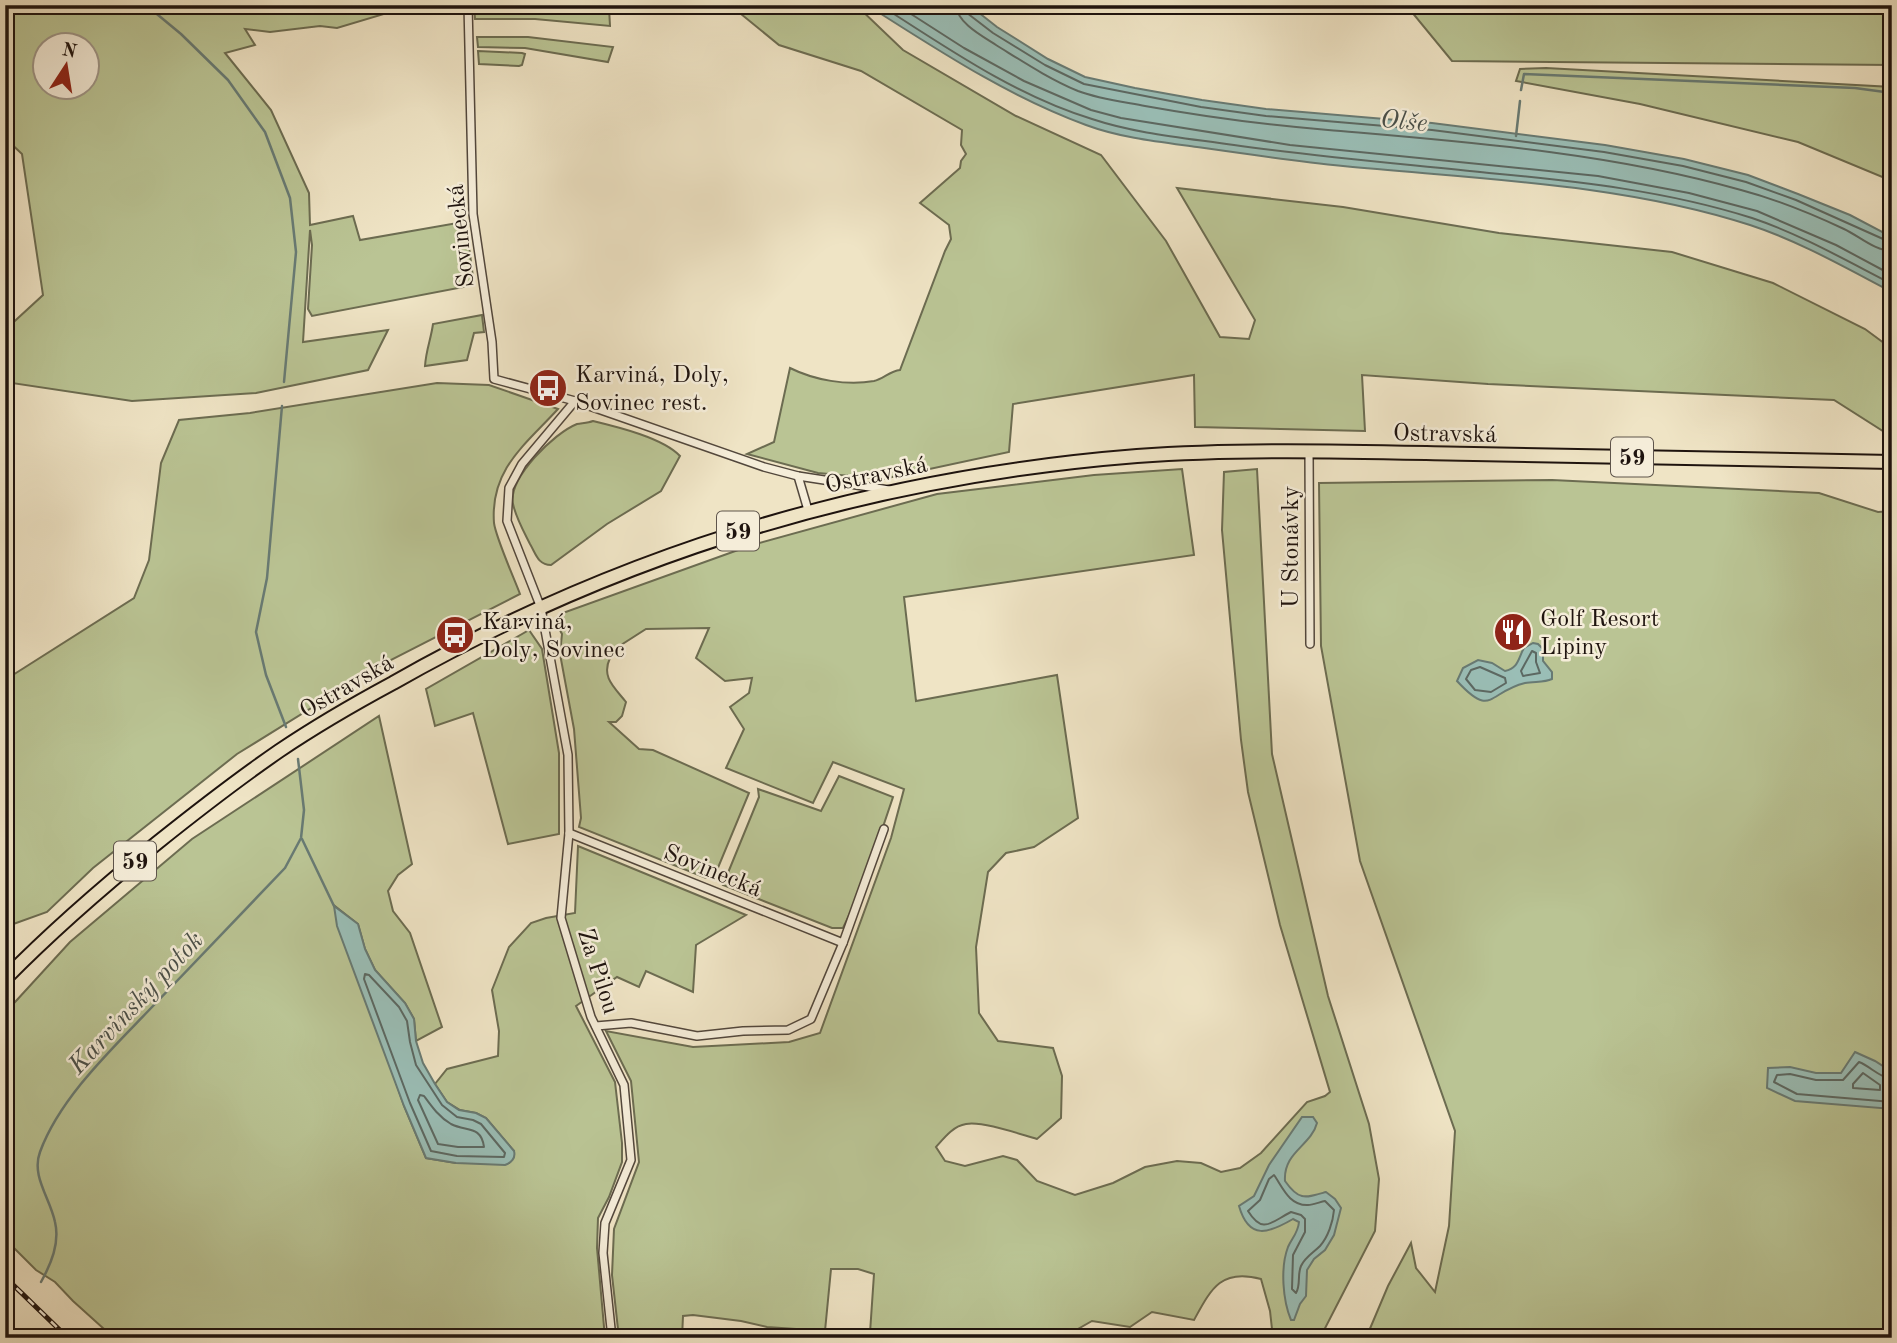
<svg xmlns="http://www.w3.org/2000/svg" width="1897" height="1343" viewBox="0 0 1897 1343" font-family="'Old Standard TT',serif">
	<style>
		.green { fill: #bac494; stroke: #6c6c51; stroke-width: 2; fill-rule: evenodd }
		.water { fill: #9abeb6; stroke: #687a73; stroke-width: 2 }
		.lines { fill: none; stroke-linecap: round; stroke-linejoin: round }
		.shore { stroke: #5c6862; stroke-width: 2 }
		.stream { stroke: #687a73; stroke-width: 2.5 }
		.street-casing { stroke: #52473c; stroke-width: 10 }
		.primary-casing { stroke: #1e130e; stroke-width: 16 }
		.street { stroke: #f5edd9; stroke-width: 7 }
		.primary { stroke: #efe4c5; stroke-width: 12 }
		.rail-casing { stroke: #1e130e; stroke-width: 5 }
		.rail { stroke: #f5edd9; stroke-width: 2.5; stroke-dasharray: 8; stroke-linecap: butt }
		.labels { text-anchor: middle; stroke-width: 5; stroke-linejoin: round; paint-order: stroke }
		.shield { fill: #f5edd9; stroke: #5e544b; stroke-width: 2 }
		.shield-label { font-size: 23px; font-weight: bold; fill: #1e130e }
		.street-label { font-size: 24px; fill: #1e130e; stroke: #f5edd9 }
		.poi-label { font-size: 24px; fill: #1e130e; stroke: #f5edd9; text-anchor: start }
		.water-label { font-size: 26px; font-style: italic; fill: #494f49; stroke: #f5edd9 }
	</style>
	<rect width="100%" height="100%" fill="#efe4c5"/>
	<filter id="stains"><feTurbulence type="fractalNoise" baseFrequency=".00286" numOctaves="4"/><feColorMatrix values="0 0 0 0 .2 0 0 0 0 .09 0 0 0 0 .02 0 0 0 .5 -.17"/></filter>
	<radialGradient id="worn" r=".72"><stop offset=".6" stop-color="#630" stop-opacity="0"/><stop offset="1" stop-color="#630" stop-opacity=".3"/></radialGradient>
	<g class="green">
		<path d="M5,5H397L394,11L337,28L320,26L270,32L245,29L255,45L225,53L271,110L309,193L310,225L353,216L360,240L463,222L466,224L474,285L312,316L308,309L312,245L310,230L303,342L388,330L368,370L256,393L132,401L5,382V330L43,295L22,154L5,138ZM46,46H88V88H46Z"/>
		<path d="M474,5H585L609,8L610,26L535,19H475Z"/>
		<path d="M730,5H856L903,50L1016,116L1101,155L1166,241L1220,337L1249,339L1255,320L1177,188L1343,207L1499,233L1672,252L1773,283L1865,329L1892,349V433H1886L1834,400L1488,384L1362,375L1365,431L1195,427L1194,375L1013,404L1009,452L883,479L818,473L747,454L774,442L790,368C814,380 847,386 874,381C883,379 890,371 900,370L945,251L951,239L949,225L920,203L960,168L961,161L966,154L961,145L962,130L861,71L779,45Z"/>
		<path d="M1406,5H1892V65L1452,61Z"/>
		<path d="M528,37L613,47L608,62L525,48L478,47L477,37Z"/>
		<path d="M478,51L522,53L525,54L522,65L519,66L479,64Z"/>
		<path d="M1546,68L1892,87V181L1798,142L1640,104L1516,81L1520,69Z"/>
		<path d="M482,315L484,332L474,333L467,360L425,366C426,350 431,339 433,324Z"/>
		<path d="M437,383L489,385L558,409C526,444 490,469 494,523C496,538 514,578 520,594L379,666L237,754L93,868L47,912L5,927V680L134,598L149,560L161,463L179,420L250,413Z"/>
		<path d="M593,421C618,427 663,438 680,456L661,491L607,524L551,565C538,565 536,554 530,544C524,532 516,518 513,504C508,478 554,433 577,424C582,423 588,423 593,421Z"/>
		<path d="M1182,469L1194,555L904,597L916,701L1057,675L1078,818L1034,847L1006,853L988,872L976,947L979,1013L998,1041L1053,1048L1062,1076L1061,1118L1037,1139C1019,1134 983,1121 966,1124C953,1126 944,1138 936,1147L945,1161L965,1166L1003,1156L1017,1160L1037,1181L1075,1195L1113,1183L1145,1167L1177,1161L1201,1163L1221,1172L1240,1168L1261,1153L1307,1102L1325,1096L1330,1092L1280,925L1248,792L1241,740L1222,530L1224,472L1257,469L1272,754L1328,996L1369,1124L1379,1179L1375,1231L1320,1338H1273L1270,1311L1261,1279C1221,1268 1211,1289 1194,1320L1152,1312L1130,1327L1092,1321L1062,1338H885L870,1333L874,1274L858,1269H831L825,1331L767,1327L741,1321L693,1315L683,1316L682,1338H619L612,1275L614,1229L639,1162L631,1081L606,1031L693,1047L789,1042L820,1033L891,838L904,789L833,762L813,803L726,768L744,729L730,707L749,693L752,678L725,681L696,658L709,628L646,629L607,654L610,658C601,677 614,687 626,702L622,716L616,722H609L639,749L653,750L749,793L715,875L706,878L579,827L581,818L574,729L560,654L562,634L557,625L560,614L752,545L937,494L1094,475Z"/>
		<path d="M1552,480L1819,493L1878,512L1892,511V1338H1366L1388,1286L1411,1243L1416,1268L1435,1292L1449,1226L1455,1131L1360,861L1321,646L1319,483Z"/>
		<path d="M529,630L542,649L559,753V834L508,844L473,713L435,726L426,689Z"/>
		<path d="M379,716L412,864L398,875L388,891L393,911L410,933L442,1027L416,1041L414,1019L405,1003L375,970L365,949L358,924L335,906L404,1106L426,1158L456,1163H509L514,1151L486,1118L476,1113L460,1110L447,1102L435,1084L447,1069L498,1056L499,1031L492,990L509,947L531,923L546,918L575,913L578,846L746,915L696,945L693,992L646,971L639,987L617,977L576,1006L615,1082L622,1143V1162L609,1197L598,1218L597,1248L605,1338H114L73,1301L55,1282L36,1270L5,1239V1013L70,942L192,839Z"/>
		<path d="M839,776L893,797L863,886L843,928H832L723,885L759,797L758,789L821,811Z"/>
	</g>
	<g class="water">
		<path d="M867,5H969L997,27L1048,59L1085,77L1135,88L1202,100L1266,109L1432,123L1605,145L1684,159L1748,175L1798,194L1850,215L1892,237V292C1846,268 1799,241 1750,225C1621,183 1476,179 1343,166C1294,161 1246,154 1197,147C1160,142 1121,138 1086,125C1007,96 938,50 867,5Z"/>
		<path d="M1533,643L1538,644L1543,649V661L1552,672V679C1544,683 1534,681 1525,683C1488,692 1492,719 1457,681L1463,668L1478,660L1492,663L1505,671C1519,668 1518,658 1524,648Z"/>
		<path d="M334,906L358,924L365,949L375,970L405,1003L414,1019L416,1041L423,1063L435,1084L447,1102L459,1110L476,1113L486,1118L514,1151C516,1158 511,1163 505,1165L456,1163L426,1158L404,1106L337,926Z"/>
		<path d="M1855,1052L1875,1061L1892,1072V1109L1795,1101L1767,1088L1768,1068L1790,1067L1816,1073H1841Z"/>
		<path d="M1302,1117H1313L1317,1123C1311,1146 1283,1152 1285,1181C1299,1201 1305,1198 1326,1192L1335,1199L1341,1208L1334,1235L1325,1250L1314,1259L1307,1270L1306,1296L1300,1304L1294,1320H1291C1283,1301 1280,1268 1288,1247C1292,1238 1298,1233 1299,1222L1293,1219C1269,1233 1249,1241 1239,1206L1254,1196L1269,1165Z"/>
	</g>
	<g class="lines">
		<g class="shore">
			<path d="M880,5C947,48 1016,96 1092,119C1137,134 1186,138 1234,145C1318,157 1404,164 1489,173C1577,181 1667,191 1752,218C1800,234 1847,261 1892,284"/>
			<path d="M897,5L964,48L1024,81L1091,110L1121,118L1290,145L1598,176L1689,193L1757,211L1836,245L1892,275"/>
			<path d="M956,5C957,23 982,36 996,45C1022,61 1049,79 1078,91C1099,99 1124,102 1145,106C1206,117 1267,125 1328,130C1466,142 1607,152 1741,190C1775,199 1812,214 1844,229C1859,236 1875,251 1892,251"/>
			<path d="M965,5L967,13L993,33L1045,65L1084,84L1201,107L1266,116L1432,130L1604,152L1683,166L1746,182L1796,200L1892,243"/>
			<path d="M1532,651L1536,653V662L1540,673L1523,676L1521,671Z"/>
			<path d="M1480,667L1505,678L1506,683L1491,692L1475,690L1466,679L1471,670Z"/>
			<path d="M365,974L369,975L399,1007L407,1021L410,1042L416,1065L442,1105L457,1117L473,1120L481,1124L505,1153L504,1157L457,1156L431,1151L410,1103L364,979Z"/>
			<path d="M1863,1073L1880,1085V1090L1853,1088V1084Z"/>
			<path d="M1892,1079C1880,1078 1870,1066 1859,1062L1843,1080H1816L1790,1074L1777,1075L1774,1082L1797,1094L1892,1102"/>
			<path d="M420,1095L424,1096C432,1107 439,1117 451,1124C466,1132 481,1125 484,1147H458L438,1144L418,1100Z"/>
			<path d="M1274,1175C1282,1186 1289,1206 1308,1205C1313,1205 1320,1202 1325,1201L1334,1210C1333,1222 1328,1237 1320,1246C1313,1253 1305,1257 1301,1266C1297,1275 1301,1285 1296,1293L1292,1289L1293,1255L1305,1232V1219L1301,1215L1291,1212C1271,1222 1263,1235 1248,1211L1260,1200L1269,1179Z"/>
		</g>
		<g class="stream">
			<path d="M146,5L181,34L228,80L265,132L290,198L296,252L284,382"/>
			<path d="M1521,90L1524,74L1855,88L1892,93"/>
			<path d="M1516,136L1520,101"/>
			<path d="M282,406L267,578L256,632L266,675L286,727"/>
			<path d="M302,839L334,906"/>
			<path d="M41,1282C51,1264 60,1243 55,1222C50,1198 31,1176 40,1152C60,1097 114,1047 153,1006C197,960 241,914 285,868L301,838L304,810L298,759"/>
		</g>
		<defs>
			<g id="street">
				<path d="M468,5L473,214L492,342L494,379L575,401L764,467L798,476L889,490"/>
				<path d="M575,401L522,464L509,488L507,521L541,608L568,755L569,833L561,918L591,1017L624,1085L631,1160L605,1223L603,1253L612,1338"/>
				<path d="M1309,451L1310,644"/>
				<path d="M798,476L808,510"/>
				<path d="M569,833L843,943"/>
				<path d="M596,1026L631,1023L697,1036L743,1031L788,1030L811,1019L843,943L884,829"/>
			</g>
			<path id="primary" d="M5,979C53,930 104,886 157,843C197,811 237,780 279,751C316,726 354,704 393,683C625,551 872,477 1137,456C1249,448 1362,452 1474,454C1613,457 1752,460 1892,462"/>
		</defs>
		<use href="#street" class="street-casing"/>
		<use href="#primary" class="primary-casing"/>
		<use href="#street" class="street"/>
		<use href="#primary" class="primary"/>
		<defs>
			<path id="rail" d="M5,1277L68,1338"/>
		</defs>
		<use href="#rail" class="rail-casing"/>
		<use href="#rail" class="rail"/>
	</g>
	<defs>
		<symbol id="bus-disc" viewBox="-11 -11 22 22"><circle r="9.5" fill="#8f2418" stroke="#f5edd9"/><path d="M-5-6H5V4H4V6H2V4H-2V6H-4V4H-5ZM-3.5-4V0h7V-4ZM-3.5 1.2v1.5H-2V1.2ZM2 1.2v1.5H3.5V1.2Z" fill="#fff"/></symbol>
		<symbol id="restaurant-disc" viewBox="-11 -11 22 22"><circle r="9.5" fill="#8f2418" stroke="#f5edd9"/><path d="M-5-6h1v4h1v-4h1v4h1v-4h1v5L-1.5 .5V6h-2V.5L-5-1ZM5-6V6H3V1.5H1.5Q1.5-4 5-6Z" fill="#fff"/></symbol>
	</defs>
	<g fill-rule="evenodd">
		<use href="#bus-disc" x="526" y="366" width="44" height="44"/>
		<use href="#restaurant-disc" x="1491" y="610" width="44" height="44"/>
		<use href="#bus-disc" x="433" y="613" width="44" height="44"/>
	</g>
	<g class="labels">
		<g class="shield">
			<rect x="1611" y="437.5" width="42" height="39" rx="5"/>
			<rect x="717" y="511.5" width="42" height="39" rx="5"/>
			<rect x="114" y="841.5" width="42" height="39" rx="5"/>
		</g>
		<g class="shield-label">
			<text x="1632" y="465">59</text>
			<text x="738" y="539">59</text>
			<text x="135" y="869">59</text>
		</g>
		<g class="street-label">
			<text transform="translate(460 236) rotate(-96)" y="8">Sovinecká</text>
			<text transform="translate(1445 433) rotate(1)" y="8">Ostravská</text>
			<text transform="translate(876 474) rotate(-12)" y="8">Ostravská</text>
			<text transform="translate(1290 547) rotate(-90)" y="8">U Stonávky</text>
			<text transform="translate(346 686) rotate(-30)" y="8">Ostravská</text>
			<text transform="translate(713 870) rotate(22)" y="8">Sovinecká</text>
			<text transform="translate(599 971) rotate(72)" y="8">Za Pilou</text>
		</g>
		<g class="poi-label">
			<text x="575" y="382">Karviná, Doly,<tspan x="575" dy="28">Sovinec rest.</tspan></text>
			<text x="1540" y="626">Golf Resort<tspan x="1540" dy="28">Lipiny</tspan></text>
			<text x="482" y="629">Karviná,<tspan x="482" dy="28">Doly, Sovinec</tspan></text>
		</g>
		<g class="water-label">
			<text transform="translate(1404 120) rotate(6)" y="9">Olše</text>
			<text transform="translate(135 1002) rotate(-47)" y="9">Karvinský potok</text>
		</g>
	</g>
	<rect width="1897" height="1343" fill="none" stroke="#efe4c5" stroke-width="28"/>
	<rect x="7" y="7" width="1883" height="1329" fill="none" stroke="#1e130e" stroke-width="3.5"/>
	<rect x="14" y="14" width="1869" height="1315" fill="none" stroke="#1e130e" stroke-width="2"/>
	<g transform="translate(66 66) rotate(12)"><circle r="33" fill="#f5edd9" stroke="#9f9688" stroke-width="2"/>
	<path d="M0-5L12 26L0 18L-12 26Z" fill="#8f2418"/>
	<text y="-10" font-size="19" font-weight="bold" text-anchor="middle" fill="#1e130e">N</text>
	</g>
	<rect width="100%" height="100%" filter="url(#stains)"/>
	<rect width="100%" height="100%" fill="url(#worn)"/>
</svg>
